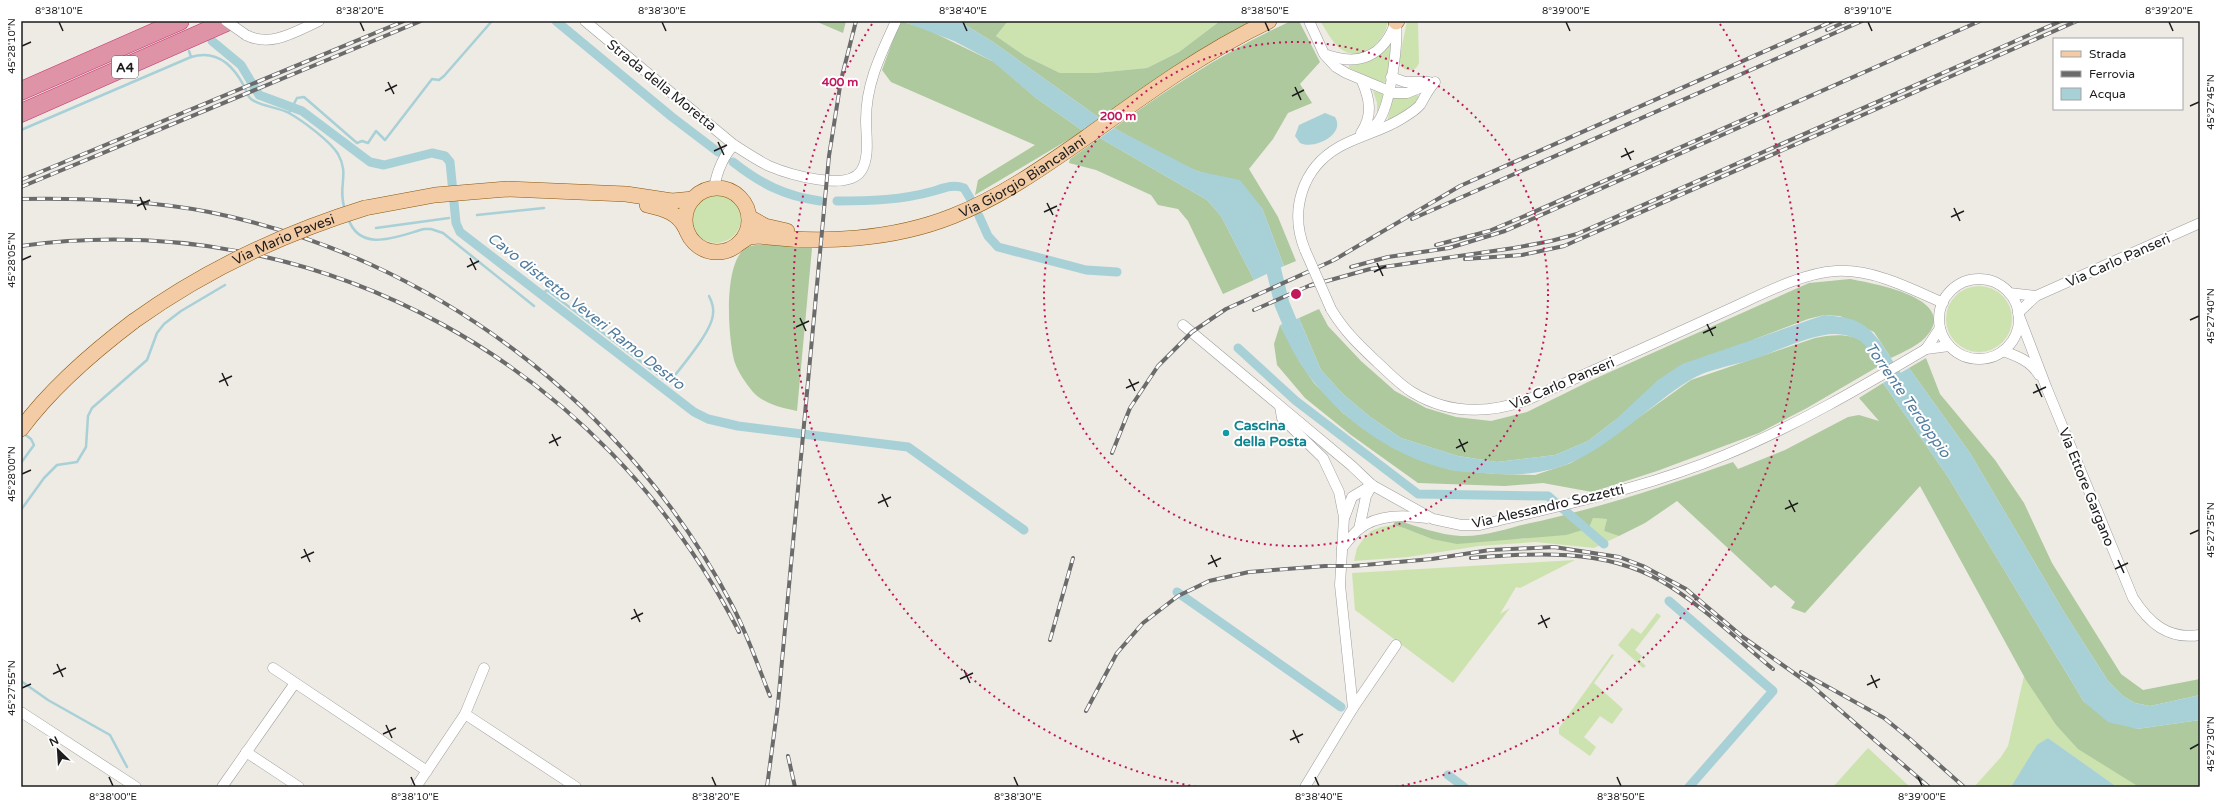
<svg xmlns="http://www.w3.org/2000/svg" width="2221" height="808" viewBox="0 0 2221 808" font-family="'Varela Round',sans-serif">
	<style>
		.grass { fill: #cce3af }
		.forest { fill: #adc99d }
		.water { fill: #a8d0d7 }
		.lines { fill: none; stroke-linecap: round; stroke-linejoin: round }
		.stream { stroke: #a8d0d7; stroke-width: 2.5 }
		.canal { stroke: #a8d0d7; stroke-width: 9 }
		.river { stroke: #a8d0d7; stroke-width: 15 }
		.minor-casing { stroke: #9e9e9e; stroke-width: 11 }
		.primary-casing { stroke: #89580d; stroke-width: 16 }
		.motorway-casing { stroke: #c93471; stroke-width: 19 }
		.minor { stroke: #fff; stroke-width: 10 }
		.primary { stroke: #f3cba4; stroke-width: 15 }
		.motorway { stroke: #de93a6; stroke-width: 18 }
		.rail-casing { stroke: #6b6b6b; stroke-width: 4 }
		.rail { stroke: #fff; stroke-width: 2.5; stroke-dasharray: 8; stroke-linecap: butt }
		.minor-bridge-casing { stroke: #9e9e9e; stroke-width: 11; stroke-linecap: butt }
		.primary-bridge-casing { stroke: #89580d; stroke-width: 16; stroke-linecap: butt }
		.minor-bridge { stroke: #fff; stroke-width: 10 }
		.primary-bridge { stroke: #f3cba4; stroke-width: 15 }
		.ticks { fill: none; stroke: #1d1d1d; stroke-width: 1.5 }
		.ring { fill: none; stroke: #c2185b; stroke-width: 2; stroke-dasharray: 2 4 }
		.culture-dot { fill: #0f9aa8; stroke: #fff; stroke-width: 1.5 }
		.labels { text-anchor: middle; stroke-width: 4; stroke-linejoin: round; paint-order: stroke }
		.shield { fill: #fff; stroke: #616161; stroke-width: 1 }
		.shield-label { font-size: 13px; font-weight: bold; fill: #1d1d1d }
		.street-label { font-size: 14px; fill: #1d1d1d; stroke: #fff }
		.culture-label { font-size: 14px; font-weight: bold; fill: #0d838f; stroke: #fff; text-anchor: start }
		.water-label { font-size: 15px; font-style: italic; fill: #507b9d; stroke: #fff }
		.centre { fill: #c2185b; stroke: #fff; stroke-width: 2 }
		.ring-label { font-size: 12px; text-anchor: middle; font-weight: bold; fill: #c2185b; stroke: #fff; stroke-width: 4; stroke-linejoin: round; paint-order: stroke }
		.neatline { fill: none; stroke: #1d1d1d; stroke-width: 1.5 }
		.ticks-label { font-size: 10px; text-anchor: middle; fill: #1d1d1d }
	</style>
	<rect width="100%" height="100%" fill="#eeeae4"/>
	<g class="grass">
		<path d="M1008,21H1220L1179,52L1147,68L1095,73H1060L1025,56L996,36Z"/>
		<path d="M1320,21H1388C1386,38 1365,61 1346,52C1334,47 1327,31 1320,21Z"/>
		<path d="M1407,21H1418L1419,63C1416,70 1411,72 1404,69L1399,61Z"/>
		<path d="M1389,43L1392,44L1386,82L1381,83L1349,68V65C1369,64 1378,58 1389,43Z"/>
		<path d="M1373,91L1384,94L1377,114V103Z"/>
		<path d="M1417,94L1420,99L1417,103L1387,122L1393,97Z"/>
		<circle cx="716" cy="218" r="25"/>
		<circle cx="1979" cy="319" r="33"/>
		<path d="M1593,518L1607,519L1604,531L1619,536L1594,548L1536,542L1479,546L1408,557L1354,561L1357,548L1364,538L1371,531L1381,527L1393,525L1404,528L1432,539H1522L1589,528Z"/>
		<path d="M1575,560L1520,588L1516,587L1500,614L1510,608L1453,683L1355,610L1352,573Z"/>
		<path d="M1657,613L1661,616L1635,650L1642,656L1639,660L1646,666L1643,668L1618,645L1632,628L1641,634Z"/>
		<path d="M1612,654L1614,655L1594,683L1623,709L1612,724L1600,716L1584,737L1596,747L1590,756L1559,734V728Z"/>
		<path d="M2024,676L2056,725L2078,748L2139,787H2117L2048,738L2011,787H1974L2001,757L2008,746Z"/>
		<path d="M1868,748L1910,787H1833Z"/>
	</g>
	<g class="forest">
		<path d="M815,21H846L843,33Z"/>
		<path d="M900,21L926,29L994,62L1036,98L1083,131L975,195L978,180L1035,145L891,82L882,70Z"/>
		<path d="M959,21H1008L996,36L1025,56L1060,73H1095L1147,68L1179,52L1220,21H1257L1101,119L993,42Z"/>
		<path d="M1291,21H1299L1320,62L1300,84L1312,103L1288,113L1273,139L1249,169L1278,217L1296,261L1284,266L1262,208L1216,176L1197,171L1178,163L1114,128C1170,87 1228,50 1291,21Z"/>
		<path d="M1100,138L1207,200L1221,216L1254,280L1223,294L1188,221L1178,209L1158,205L1151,195L1096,170L1069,163L1070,159Z"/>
		<path d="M773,244L812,248L797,411C782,408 764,404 753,392C747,385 738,372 735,363C728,341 722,258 748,247C755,244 765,245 773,244Z"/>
		<path d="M1850,279C1871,283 1955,297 1929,333C1921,345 1903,352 1891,358L1874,332L1840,316L1824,315L1808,319L1755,339L1614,421L1588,441L1555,455L1497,462L1458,456L1401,438L1369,416L1343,394L1321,370L1299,318L1319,309L1328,326L1361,361L1395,391L1426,408L1456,417L1491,421L1527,412L1592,380L1809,283Z"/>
		<path d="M1280,325L1299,361L1314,383L1343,413L1362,428L1393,448L1426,462L1451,470L1496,474L1535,475L1571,463L1603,443L1691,380L1815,338C1831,335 1852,332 1866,344C1872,349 1875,359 1879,366L1807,408L1759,433L1657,471L1592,492L1543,483L1505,486L1418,483L1351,435L1305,398L1277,365L1274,344Z"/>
		<path d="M1926,358L1940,394L1995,460L2024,503L2052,563L2121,674L2143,690L2200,679V695L2150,706L2135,703L2123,696L2108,681L2064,612L1970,453L1909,368Z"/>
		<path d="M1883,383L1948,477L2084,702L2137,729L2200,720V787H2139L2078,749L2056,725L2026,680L1920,486L1805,613L1791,608L1795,602L1775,585L1771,588L1677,501L1645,523L1619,536L1604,531L1607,519L1593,518L1589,528L1566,535L1457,544L1432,539L1404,528L1393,525L1396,520C1417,526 1439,535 1461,536C1483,537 1505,529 1526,524C1597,509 1665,486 1733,462L1738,469L1785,450L1848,417L1859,415L1879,421L1859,398Z"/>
	</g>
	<g class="water">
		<path d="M902,21H959L993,42L1101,119L1083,131L1036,98L992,61L954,41Z"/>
		<path d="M1325,113L1335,117C1346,135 1313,150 1300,143L1295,136L1299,125Z"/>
		<path d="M1114,128L1197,171L1240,180L1262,208L1284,266L1254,280L1221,216L1207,200L1100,138Z"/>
		<path d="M1824,315C1864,318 1870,326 1891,358L1879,366C1867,345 1862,336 1836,334C1814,333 1772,353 1751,360C1731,366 1708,369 1690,380C1651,404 1611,446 1570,463C1541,475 1513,476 1482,473C1472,472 1461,472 1450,470C1390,456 1334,415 1300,363C1292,351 1286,337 1280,325L1299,318L1321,370L1343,394L1369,416L1401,438L1458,456L1497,462L1555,455L1588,441L1614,421L1658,380L1682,364Z"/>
		<path d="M1909,368L1970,453L2064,612L2108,681L2123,696L2135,703L2150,706L2200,695V720L2137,729L2108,722L2084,702L1948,477L1883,383Z"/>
		<path d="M2048,738L2117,787H2011L2037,745Z"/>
	</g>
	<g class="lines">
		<g class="stream">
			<path d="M189,51L191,57"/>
			<path d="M289,113L297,98L304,97L357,143L362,141L368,143L376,131L385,140L432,79L439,80L444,76L492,21"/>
			<path d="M21,130L191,57C217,49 233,65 244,86C246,90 248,97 251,99C262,107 278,107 289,113C303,121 330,141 338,154C350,175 337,186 345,210"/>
			<path d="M477,215L544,208"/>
			<path d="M348,218C360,254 398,236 424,229H431L443,233L534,306"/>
			<path d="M376,228L449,218"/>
			<path d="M544,293L547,290L669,383C680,368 712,332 713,314C714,308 712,302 709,296"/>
			<path d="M21,463L34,445L31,439L23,433"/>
			<path d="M21,510L44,478L57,465L77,462L86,447L88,416L92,408L147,360L157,333L164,324L181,311L225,285"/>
			<path d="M21,681L48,700L110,735L127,767"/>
		</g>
		<g class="canal">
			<path d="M556,21L672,117L718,152"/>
			<path d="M212,41L241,65L259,95L302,111L370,162L384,165L432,153L445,156L450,162L456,223L460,232L694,412L708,419L738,426L908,447L1024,530"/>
			<path d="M733,162C761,184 785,196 820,201"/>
			<path d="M837,201C870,201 902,200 934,191C944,188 953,184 964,188L970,198"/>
			<path d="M979,216L988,236L998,247L1086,270L1117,272"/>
			<path d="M1238,348L1296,401L1418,494L1548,496L1604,544"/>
			<path d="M1177,592L1341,707"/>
			<path d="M1669,601L1773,691L1689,787"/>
			<path d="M1448,775L1464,787"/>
		</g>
		<g class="river">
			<path d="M1269,251L1282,304L1297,340"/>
			<path d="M1873,345L1905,393"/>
		</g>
		<defs>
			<g id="minor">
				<path d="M585,21L734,145C745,152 757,160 769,166C788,174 847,192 861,171C870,158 866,135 866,120C866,83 881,54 896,21"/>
				<path d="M1309,21L1324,54C1358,67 1384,57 1396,21"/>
				<path d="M246,35C271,48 296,31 319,21"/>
				<path d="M1325,55L1336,67L1346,73L1394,93H1407L1432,83"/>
				<path d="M1391,77L1405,82H1429"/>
				<path d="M1369,129C1372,127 1376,125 1378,122C1391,105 1398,43 1396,22"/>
				<path d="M1361,133C1373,115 1370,100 1362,81"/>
				<path d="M714,188C717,172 722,157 734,145"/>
				<path d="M2200,223L2036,296L2018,313L2047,389L2133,598C2149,623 2168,640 2200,635"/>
				<path d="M1305,250C1289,211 1302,168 1339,147C1358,136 1382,131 1401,119C1406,116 1416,110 1420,105C1425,97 1428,89 1435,82"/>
				<circle cx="1979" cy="319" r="40"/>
				<path d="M2009,293L2036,296"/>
				<path d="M1331,309C1344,331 1359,345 1377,362C1388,372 1399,384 1412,392C1448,414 1488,414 1527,400C1592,371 1658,342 1723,312C1757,297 1800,273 1836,271C1873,269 1910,288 1943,303"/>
				<path d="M1183,325L1352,466L1372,485L1433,519L1461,525H1480C1562,505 1647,488 1725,455C1795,426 1860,388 1926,349L1949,346"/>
				<path d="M1926,349L1940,328"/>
				<path d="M2003,351C2017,356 2031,361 2039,375"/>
				<path d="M1280,406L1282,418L1323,458L1339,492L1344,517L1340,585L1353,708L1305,787"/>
				<path d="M1345,516L1352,497L1372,485"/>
				<path d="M1359,529L1366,496L1372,485"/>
				<path d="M1342,548C1347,542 1353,534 1359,529C1378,514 1404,515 1427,518"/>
				<path d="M273,668L427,771"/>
				<path d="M1353,708L1396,645"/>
				<path d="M21,712L136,787"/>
				<path d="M465,714L576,787"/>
				<path d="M246,752L299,787"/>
				<path d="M222,787L295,683"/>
				<path d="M416,787L465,714L484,668"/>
			</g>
			<g id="primary">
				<path d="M1396,22L1397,21"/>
				<circle cx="717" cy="220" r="32"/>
				<path d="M647,205C664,209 678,212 686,229"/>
				<path d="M365,208L435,195L507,189L626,194L672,201L693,199"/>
				<path d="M749,217L765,226L787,231"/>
				<path id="s1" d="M738,244L749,237L759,236C822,244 893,240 953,216C1001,197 1045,166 1088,136C1146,94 1204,52 1269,21"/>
				<path d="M21,429C52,387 93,352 134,321"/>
			</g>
			<g id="motorway">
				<path d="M21,91L180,21"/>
				<path d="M21,113L229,21"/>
			</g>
		</defs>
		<use href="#minor" class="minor-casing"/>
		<use href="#primary" class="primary-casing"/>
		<use href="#motorway" class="motorway-casing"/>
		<use href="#minor" class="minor"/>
		<use href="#primary" class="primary"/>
		<use href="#motorway" class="motorway"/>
		<defs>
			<g id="rail">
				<path d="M1827,30L1847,21"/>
				<path d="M21,180L404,21"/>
				<path d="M21,187L421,21"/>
				<path d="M21,199C84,198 147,200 209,212C432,257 628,405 733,607C748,636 758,666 770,696"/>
				<path d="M1412,219L1862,21"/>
				<path d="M1436,245L1489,231L1520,218L1756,114"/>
				<path d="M21,246C320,205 604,366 739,632"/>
				<path d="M1465,259L1522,255L1564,246L2077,21"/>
				<path d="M1351,267L1388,257L1449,248L1505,231L1980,21"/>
				<path d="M1309,286L1370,269L1514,248L1551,241L1577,234L2061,21"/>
				<path d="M1254,310L1313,284"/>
				<path d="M1112,453L1130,408L1158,366L1192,332L1226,309L1334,260L1460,186L1833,21"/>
				<path d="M1471,558C1535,553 1603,548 1661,581C1698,602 1739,641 1773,669"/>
				<path d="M1050,640L1073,558"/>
				<path d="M1801,672L1884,718L1910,739L1963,786"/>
				<path d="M1086,711L1117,653L1143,623L1178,596L1209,581L1249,572L1325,566H1353L1432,559L1490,550L1554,547L1619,557L1643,566L1686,589L1743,637L1811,685L1929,787"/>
				<path d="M788,756L795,787"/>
				<path d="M767,787L778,704L829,156L841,80L856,21"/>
			</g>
		</defs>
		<use href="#rail" class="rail-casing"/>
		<use href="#rail" class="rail"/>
		<defs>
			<g id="minor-bridge">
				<path d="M226,21L246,35"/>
				<path d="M1305,250L1331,309"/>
			</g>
			<g id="primary-bridge">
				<path id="s2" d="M134,321C205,270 281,234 365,208"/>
			</g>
		</defs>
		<use href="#minor-bridge" class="minor-bridge-casing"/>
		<use href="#primary-bridge" class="primary-bridge-casing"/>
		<use href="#minor-bridge" class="minor-bridge"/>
		<use href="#primary-bridge" class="primary-bridge"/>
	</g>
	<path class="ticks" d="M59,22L63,31M360,22L364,31M662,22L666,31M963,22L967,31M1265,22L1269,31M1566,22L1570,31M1868,22L1872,31M2169,22L2173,31M22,46L31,42M388,82L394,94M1295,87L1301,100M385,91L397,85M1292,96L1304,90M2190,106L2199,102M718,142L724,155M1625,148L1631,160M714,151L727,145M1621,157L1634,151M140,197L146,210M1047,203L1053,215M137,206L150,200M1954,208L1960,221M1044,212L1057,206M1951,217L1964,211M470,258L476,270M22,260L31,256M1377,263L1383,276M467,267L479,261M1374,272L1386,266M800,318L806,331M2190,320L2199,316M1707,324L1713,336M796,327L809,321M1703,333L1716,327M222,373L228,386M1129,379L1135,391M219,382L232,376M2036,384L2042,397M1126,388L1139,382M2033,393L2046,387M552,434L558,446M1459,439L1465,452M549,443L561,437M1456,448L1468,442M22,474L31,470M882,494L888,507M1789,500L1795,512M878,503L891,497M1785,509L1798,503M2190,534L2199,530M304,549L310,562M1211,555L1217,567M301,558L314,552M2118,560L2124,573M1208,564L1221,558M2115,569L2128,563M634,609L640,622M1541,615L1547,628M631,619L643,613M1538,624L1550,618M57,664L63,677M964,670L970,683M53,674L66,668M1871,675L1877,688M960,679L973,673M1867,685L1880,679M22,688L31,684M386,725L392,738M1293,730L1299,743M383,734L396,728M1290,740L1303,734M2190,749L2199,744M109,777L113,786M411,777L415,786M712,777L716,786M1014,777L1018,786M1315,777L1319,786M1617,777L1621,786M1918,777L1922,786"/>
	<g class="ring">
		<circle cx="1296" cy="294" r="252"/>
		<path d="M1196 787A503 503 0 0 1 872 24M1720 24A503 503 0 0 1 1396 787"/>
	</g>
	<circle class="culture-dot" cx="1226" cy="433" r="4"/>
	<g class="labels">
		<rect class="shield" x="112" y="56" width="26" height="22" rx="3"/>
		<g class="shield-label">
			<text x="125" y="72">A4</text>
		</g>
		<g class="street-label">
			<text transform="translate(662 85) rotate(39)" y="5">Strada della Moretta</text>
			<text dy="5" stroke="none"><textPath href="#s1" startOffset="300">Via Giorgio Biancalani</textPath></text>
			<text dy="5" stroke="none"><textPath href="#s2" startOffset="171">Via Mario Pavesi</textPath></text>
			<text transform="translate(2118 260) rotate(-24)" y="5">Via Carlo Panseri</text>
			<text transform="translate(1562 383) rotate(-23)" y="5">Via Carlo Panseri</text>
			<text transform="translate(2087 487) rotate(68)" y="5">Via Ettore Gargano</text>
			<text transform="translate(1548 506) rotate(-13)" y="5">Via Alessandro Sozzetti</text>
		</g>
		<g class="culture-label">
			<text x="1234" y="430">Cascina<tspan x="1234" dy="16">della Posta</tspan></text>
		</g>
		<g class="water-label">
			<text transform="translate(586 311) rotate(38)" y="5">Cavo distretto Veveri Ramo Destro</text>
			<text transform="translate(1908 400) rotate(55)" y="5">Torrente Terdoppio</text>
		</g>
	</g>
	<circle cx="1296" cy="294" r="6" class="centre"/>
	<g class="ring-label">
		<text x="840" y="86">400 m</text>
		<text x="1118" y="120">200 m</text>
	</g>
	<rect width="2221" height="808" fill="none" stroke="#ffffff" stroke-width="44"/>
	<rect x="2053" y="38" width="130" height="72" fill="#ffffff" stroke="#a5a5a5"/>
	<rect x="2061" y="51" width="20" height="6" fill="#f3cba4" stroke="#a5a5a5"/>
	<text x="2089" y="58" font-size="12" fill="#1d1d1d">Strada</text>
	<rect x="2061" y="71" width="20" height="6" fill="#6b6b6b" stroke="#a5a5a5"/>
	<text x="2089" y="78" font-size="12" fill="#1d1d1d">Ferrovia</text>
	<rect x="2061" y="88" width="20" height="12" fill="#a8d0d7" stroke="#a5a5a5"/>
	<text x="2089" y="98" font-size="12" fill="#1d1d1d">Acqua</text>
	<g transform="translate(58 750) rotate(335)" stroke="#ffffff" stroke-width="3" paint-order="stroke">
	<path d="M0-3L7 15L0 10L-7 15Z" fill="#1d1d1d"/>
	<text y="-6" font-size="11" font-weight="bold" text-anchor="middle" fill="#1d1d1d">N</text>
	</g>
	<rect x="22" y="22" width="2177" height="764" class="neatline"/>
	<g class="ticks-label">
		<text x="59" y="14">8°38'10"E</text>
		<text x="360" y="14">8°38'20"E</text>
		<text x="662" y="14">8°38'30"E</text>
		<text x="963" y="14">8°38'40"E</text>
		<text x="1265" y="14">8°38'50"E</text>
		<text x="1566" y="14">8°39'00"E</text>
		<text x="1868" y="14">8°39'10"E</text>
		<text x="2169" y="14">8°39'20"E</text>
		<text transform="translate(11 46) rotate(-90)" y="4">45°28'10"N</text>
		<text transform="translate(2210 102) rotate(-90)" y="4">45°27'45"N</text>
		<text transform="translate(11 260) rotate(-90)" y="4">45°28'05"N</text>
		<text transform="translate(2210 316) rotate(-90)" y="4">45°27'40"N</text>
		<text transform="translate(11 474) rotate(-90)" y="4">45°28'00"N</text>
		<text transform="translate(2210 530) rotate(-90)" y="4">45°27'35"N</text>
		<text transform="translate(11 688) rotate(-90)" y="4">45°27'55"N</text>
		<text transform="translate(2210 744) rotate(-90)" y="4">45°27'30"N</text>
		<text x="113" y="800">8°38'00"E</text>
		<text x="415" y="800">8°38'10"E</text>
		<text x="716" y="800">8°38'20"E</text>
		<text x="1018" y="800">8°38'30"E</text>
		<text x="1319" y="800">8°38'40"E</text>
		<text x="1621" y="800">8°38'50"E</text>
		<text x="1922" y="800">8°39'00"E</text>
	</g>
</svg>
